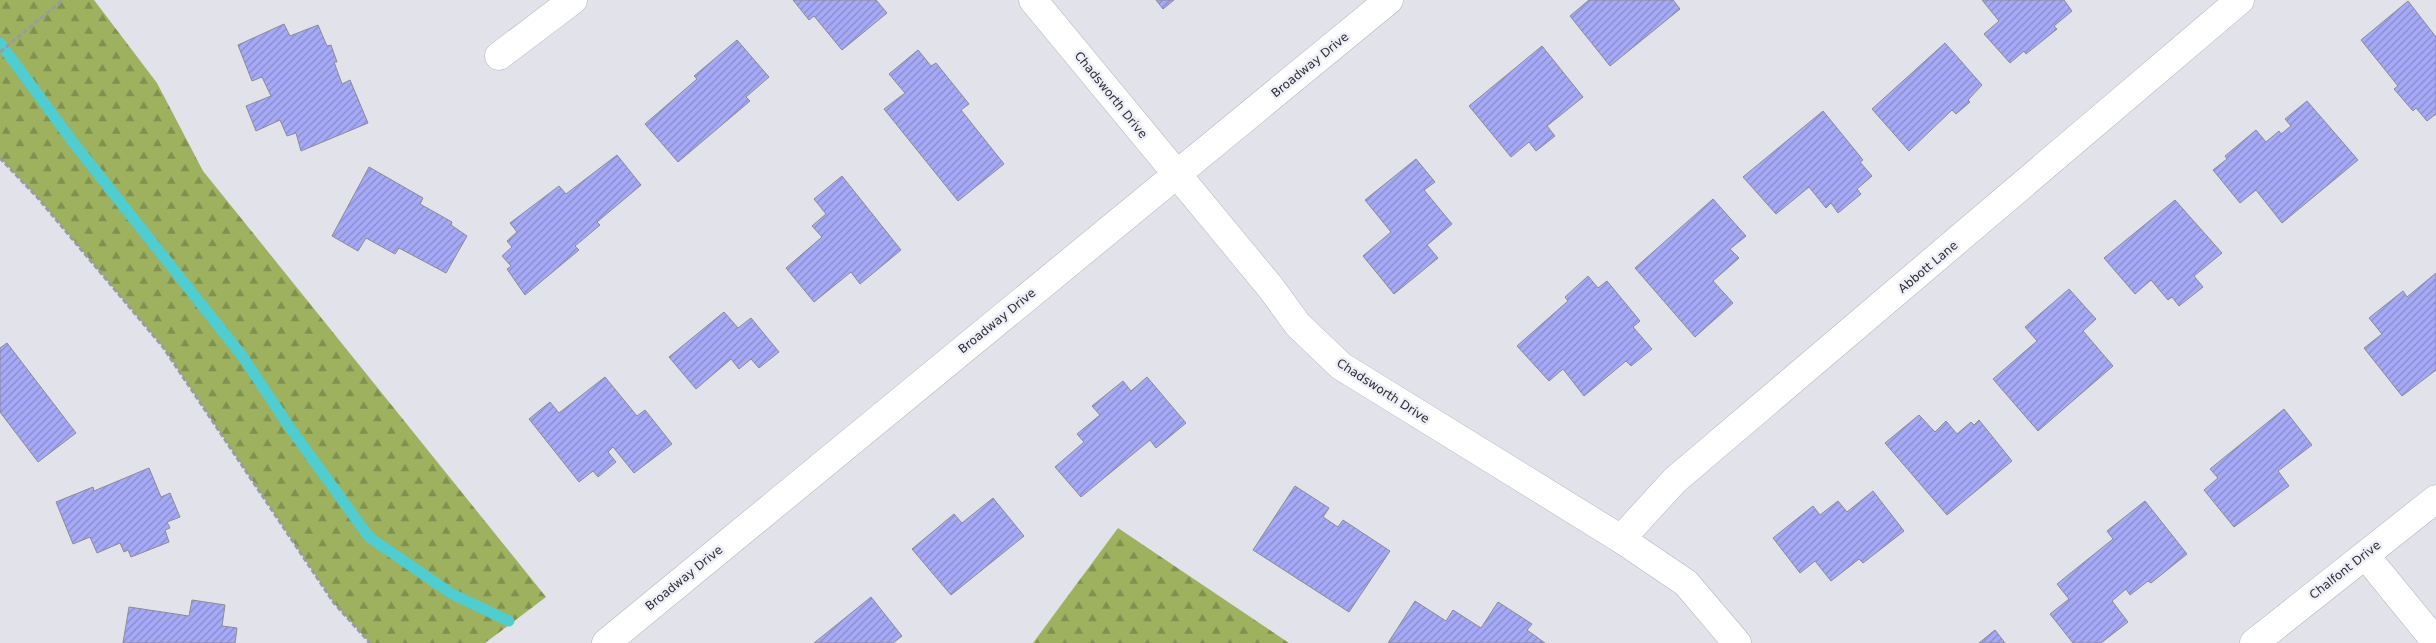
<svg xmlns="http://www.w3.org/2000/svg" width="2436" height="643" viewBox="0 0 2436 643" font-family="'DejaVu Sans',sans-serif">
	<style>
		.forest { fill: url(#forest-firs) }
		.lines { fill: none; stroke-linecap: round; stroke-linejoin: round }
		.stream { stroke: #50cdd1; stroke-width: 11 }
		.building { fill: url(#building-hatch); stroke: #8b8b93 }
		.street-casing { stroke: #b4b5bd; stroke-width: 29 }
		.path { stroke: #9a9ba1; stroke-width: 3; stroke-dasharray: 5 2.5; stroke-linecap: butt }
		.street { stroke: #fff; stroke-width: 28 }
		.labels { text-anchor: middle; stroke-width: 5; stroke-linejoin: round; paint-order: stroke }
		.street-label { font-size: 12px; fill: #2d2e31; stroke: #eeeff8 }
	</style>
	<defs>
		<pattern id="forest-firs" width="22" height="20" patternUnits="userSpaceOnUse" patternTransform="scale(1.25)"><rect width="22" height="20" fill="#9db15f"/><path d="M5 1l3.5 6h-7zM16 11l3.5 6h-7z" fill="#80904f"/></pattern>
		<pattern id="building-hatch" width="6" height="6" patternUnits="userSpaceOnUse" patternTransform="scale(1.25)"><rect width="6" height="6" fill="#a5a9f6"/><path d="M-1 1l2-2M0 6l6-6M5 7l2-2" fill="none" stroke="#878ac8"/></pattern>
	</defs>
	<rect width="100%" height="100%" fill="#e1e2ea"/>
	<g class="forest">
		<path d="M0,0H94L157,83L203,171L546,597L485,643H370L334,603L163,347L38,198L0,158Z"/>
		<path d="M1118,528L1289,643H1033Z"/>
	</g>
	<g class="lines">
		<path class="stream" d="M0,43L76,146L243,357L288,425L369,537L452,594L509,621"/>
	</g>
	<g class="building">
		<path d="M793,0H876L887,13L842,50L814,16L809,20Z"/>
		<path d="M1156,0H1174L1163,9Z"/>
		<path d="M1589,0H1673L1680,9L1610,66L1570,16Z"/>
		<path d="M1982,0H2064L2072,11L2054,26L2057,29L2026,54L2024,51L2010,63L1984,34L1999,21Z"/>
		<path d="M2408,1L2436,37V114L2427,121L2416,108L2413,111L2394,89L2398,86L2361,40Z"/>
		<path d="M284,24L290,36L318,25L327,46L331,45L337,62H334L342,84L350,80L368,123L301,151L296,133L287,136L280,120L256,131L246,106L271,96L262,77L252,81L238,45Z"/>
		<path d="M737,40L769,77L746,97L750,101L678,162L645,124L697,79L694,76Z"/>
		<path d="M1945,43L1982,85L1968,100L1970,102L1956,114L1952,110L1909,151L1872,109Z"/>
		<path d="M1542,46L1583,97L1547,126L1555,136L1536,151L1529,142L1511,157L1469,106Z"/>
		<path d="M918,50L931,66L936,63L969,104L961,110L1004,164L958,201L884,109L905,93L889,74Z"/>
		<path d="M2307,101L2358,160L2282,223L2256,190L2240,203L2213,170L2227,159L2225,156L2256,130L2266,142L2279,131L2281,134L2291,126L2285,119Z"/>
		<path d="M1823,111L1863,160L1860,162L1872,176L1857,189L1861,194L1838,213L1831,203L1826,208L1809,187L1776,214L1743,177Z"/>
		<path d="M617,155L641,185L597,222L600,225L575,246L579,250L525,295L507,269L511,266L502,256L512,247L507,241L517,232L510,223L559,186L566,194Z"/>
		<path d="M1416,159L1435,182L1424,190L1452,224L1427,245L1438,258L1394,294L1363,256L1391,232L1365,200Z"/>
		<path d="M369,167L423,198L420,204L452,222L451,225L467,236L446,273L399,248L395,254L366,238L358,251L332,236Z"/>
		<path d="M842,176L901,250L860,284L851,272L814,302L786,268L822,237L812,226L826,214L814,199Z"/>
		<path d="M1713,199L1746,236L1730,249L1739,258L1713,281L1733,303L1695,337L1635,268Z"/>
		<path d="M2175,200L2222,253L2194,276L2203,287L2179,306L2172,297L2168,300L2151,280L2135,294L2104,258Z"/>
		<path d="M2436,273V370L2402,396L2364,348L2382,334L2369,318L2403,291L2407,297Z"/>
		<path d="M1588,276L1598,288L1607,281L1640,321L1633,327L1652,349L1631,366L1626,361L1584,396L1563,369L1549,381L1517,346L1568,301L1565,297Z"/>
		<path d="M2069,289L2096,319L2083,331L2113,366L2038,431L1993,379L2037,341L2025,327Z"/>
		<path d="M724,312L738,328L751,318L779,352L759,368L751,359L739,369L731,359L696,389L669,357Z"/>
		<path d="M7,343L76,433L38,462L0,412V348Z"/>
		<path d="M605,377L637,416L645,410L672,444L634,473L613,447L608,452L616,462L598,477L593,471L579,482L529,419L550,402L559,413Z"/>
		<path d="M1147,377L1186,423L1156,448L1150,440L1081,497L1055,467L1084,442L1077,434L1100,415L1092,406L1123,381L1131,391Z"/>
		<path d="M2284,409L2312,445L2278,471L2289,486L2234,527L2204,490L2218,478L2210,469Z"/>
		<path d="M1919,415L1935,432L1946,421L1957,434L1971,422L1974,425L1979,420L2012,461L1947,515L1885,443Z"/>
		<path d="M149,468L161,497L170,493L180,517L167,522L170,528L165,530L169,542L131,557L128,550L124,552L120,543L97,553L90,537L73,544L56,502L93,487L94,491Z"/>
		<path d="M1295,486L1329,508L1323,517L1338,527L1343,520L1390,551L1349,612L1253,550Z"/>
		<path d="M1873,491L1904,531L1863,563L1859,559L1831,581L1815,561L1800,573L1773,538L1813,506L1820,515L1838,501L1847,512Z"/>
		<path d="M993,498L1024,536L951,595L912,549L954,514L962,523Z"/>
		<path d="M2145,501L2187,554L2151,583L2148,581L2130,595L2126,589L2112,601L2128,622L2101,643H2073L2050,614L2069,599L2057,584L2113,539L2107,531Z"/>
		<path d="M871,597L902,636L893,643H814Z"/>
		<path d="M192,600L225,605L222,626L237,628L235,643H123L129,607L189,616Z"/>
		<path d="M1415,601L1446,621L1453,610L1481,628L1498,602L1532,624L1527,630L1545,643H1388Z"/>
		<path d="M1995,630L2005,643H1979Z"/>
	</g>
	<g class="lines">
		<defs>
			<g id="street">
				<path d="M1033,0L1271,288L1298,325L1341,366L1621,539L1686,583L1737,643"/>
				<path d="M499,56L573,0"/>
				<path d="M1621,539L1675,480L2240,0"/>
				<path d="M2365,555L2436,642"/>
				<path d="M606,643L1389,0"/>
				<path d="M2254,643L2436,499"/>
			</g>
		</defs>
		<use href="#street" class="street-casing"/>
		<g class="path">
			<path d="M0,52L63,0"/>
			<path d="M0,158L38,198L163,347L334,603L370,643"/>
		</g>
		<use href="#street" class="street"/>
	</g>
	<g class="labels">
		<g class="street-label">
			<text transform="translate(1310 65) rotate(-39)" y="4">Broadway Drive</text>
			<text transform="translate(1111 95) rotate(51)" y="4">Chadsworth Drive</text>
			<text transform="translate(1928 267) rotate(-40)" y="4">Abbott Lane</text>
			<text transform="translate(997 321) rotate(-39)" y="4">Broadway Drive</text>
			<text transform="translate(1383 391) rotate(33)" y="4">Chadsworth Drive</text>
			<text transform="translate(2345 570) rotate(-38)" y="4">Chalfont Drive</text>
			<text transform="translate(684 578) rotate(-39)" y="4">Broadway Drive</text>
		</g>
	</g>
</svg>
